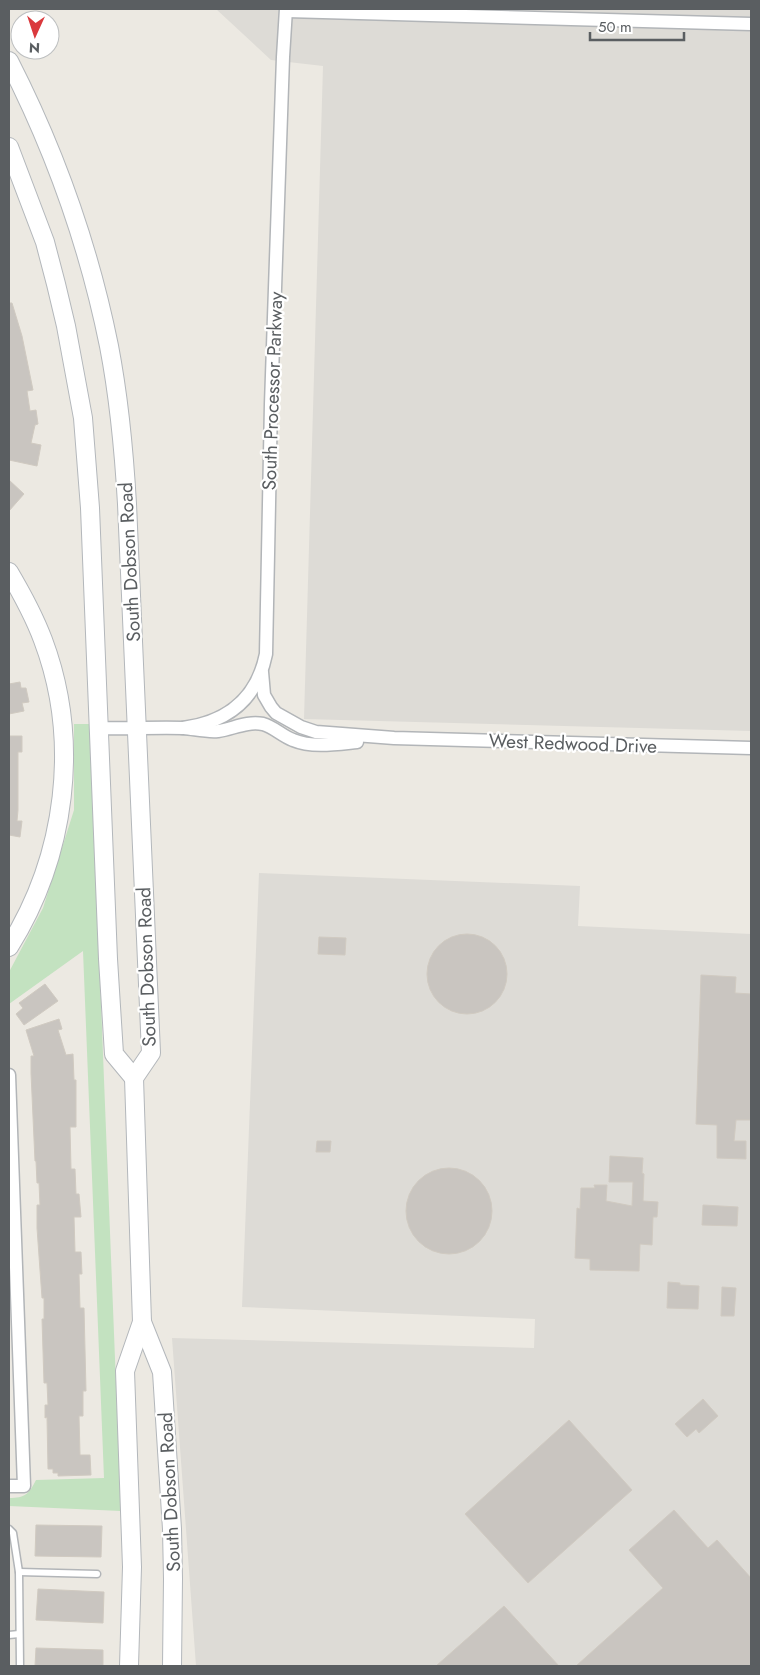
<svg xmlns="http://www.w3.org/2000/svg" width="760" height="1675" viewBox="0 0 760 1675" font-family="Jost,sans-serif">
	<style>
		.industrial { fill: #dddbd6 }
		.green { fill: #c3e2c0 }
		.building { fill: #c9c5c0; stroke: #d0cac1 }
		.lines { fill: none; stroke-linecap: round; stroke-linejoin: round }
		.lane-casing { stroke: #b2b5b8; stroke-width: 9 }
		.street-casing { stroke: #b2b5b8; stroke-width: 15 }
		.secondary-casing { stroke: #b3b7bb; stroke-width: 20 }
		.lane { stroke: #fff; stroke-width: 6 }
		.street { stroke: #fff; stroke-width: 12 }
		.secondary { stroke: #fff; stroke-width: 18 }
		.labels { text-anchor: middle; stroke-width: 4.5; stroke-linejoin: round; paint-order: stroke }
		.street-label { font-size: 19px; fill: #5a5e61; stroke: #fff }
	</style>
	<rect width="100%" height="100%" fill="#ece9e2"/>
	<g class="industrial">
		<path d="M216,9H751V731L304,719L323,66L271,60Z"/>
		<path d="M259,873L580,886L578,926L751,934V1666H196L172,1338L534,1348L535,1319L242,1307Z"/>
	</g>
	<path class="green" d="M74,724H90L121,1511L9,1506V1498C25,1498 29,1494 36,1480L104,1478L83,951L9,1004V972L43,908L74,810Z"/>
	<g class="building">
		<path d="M9,303H12L22,336L33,390L27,391L30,411L36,410L38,424L35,425L31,443L41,445L37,466L9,460Z"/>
		<path d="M9,480L24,494L9,511Z"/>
		<path d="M20,682L21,688H26L29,702L22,703L24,711L9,714V684Z"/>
		<path d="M9,736H22V752H18V810L17,821H22L20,837L9,835Z"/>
		<circle cx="467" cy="974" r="40"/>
		<path d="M319,937L346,938L345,955L318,954Z"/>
		<path d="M701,975L736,977L735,993L751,994V1120H736L734,1141H746V1159L717,1158V1125L696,1124Z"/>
		<path d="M45,984L58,1001L24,1025L16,1014L23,1008L19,1003Z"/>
		<path d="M59,1019L62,1029L58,1030L66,1055L73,1054L74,1080H76V1127H70L71,1169H75L76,1194H79L81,1217H74L75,1252H81L82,1274H79L80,1308H84L86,1391H83V1416H79L80,1455H90L91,1475L58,1476V1473H53V1469H48L47,1417L45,1418V1405H48L47,1383H44L42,1319H44V1298H42L37,1228V1205H40L39,1183H37L36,1161H35L31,1073V1056H34L26,1030Z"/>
		<path d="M317,1141H331L330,1152H316Z"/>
		<path d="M610,1156L643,1158L642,1173L644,1174L643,1201L658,1202L657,1217H653L652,1245L640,1244L639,1271L590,1270V1259L575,1258L577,1208L580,1209L581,1188H595L594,1185H607L606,1201L632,1206L633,1182H609Z"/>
		<circle cx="449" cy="1211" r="43"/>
		<path d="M703,1205L738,1207L737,1226L702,1225Z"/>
		<path d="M668,1282L680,1283V1285L699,1286L698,1309L667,1308Z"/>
		<path d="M722,1287L736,1288L734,1316H721Z"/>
		<path d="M703,1399L718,1416L699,1433L696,1429L687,1437L675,1424Z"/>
		<path d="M569,1420L632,1490L528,1583L465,1514Z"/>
		<path d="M674,1510L708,1548L717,1540L751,1578V1666H576L663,1588L629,1550Z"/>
		<path d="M36,1525L102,1526L101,1557L35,1556Z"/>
		<path d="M38,1589L104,1592L103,1623L36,1620Z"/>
		<path d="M504,1606L559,1666H436Z"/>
		<path d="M36,1648L103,1650V1666H35Z"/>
	</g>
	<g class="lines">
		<defs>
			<g id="lane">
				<path d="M9,1529L13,1533L19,1572L20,1666"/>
				<path d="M19,1572L97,1574"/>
				<path d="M9,1635L19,1634"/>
			</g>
			<g id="street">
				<path d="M287,11L751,24"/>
				<path d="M262,672L264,695L271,707L276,713L301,727L316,732L394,738L751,748"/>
				<path d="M100,728C128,729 156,727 184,728C195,729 206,732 218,731C233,729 246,721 263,724C274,727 282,736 293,740C312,748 337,744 357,742"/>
				<path d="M183,728C228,722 257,699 266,654L271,404L283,57L286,9"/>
				<path d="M9,1075L24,1486H9"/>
			</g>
			<g id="secondary">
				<path d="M9,61C55,151 89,247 109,346C119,398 124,451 127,504L151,1053L134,1078L142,1322L125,1371L132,1567L129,1666"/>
				<path d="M9,147L45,242L56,284L66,326L83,418L90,508L108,959L114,1054L134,1078"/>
				<path d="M9,572C22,594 34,616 43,640C81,741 66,856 9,947"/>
				<path d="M142,1322L162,1372L172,1529L173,1579L172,1666"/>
			</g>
		</defs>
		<use href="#lane" class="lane-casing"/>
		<use href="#street" class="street-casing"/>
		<use href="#secondary" class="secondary-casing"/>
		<use href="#lane" class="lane"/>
		<use href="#street" class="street"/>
		<use href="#secondary" class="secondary"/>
	</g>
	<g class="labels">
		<g class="street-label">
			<text transform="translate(272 391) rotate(-88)" y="7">South Processor Parkway</text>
			<text transform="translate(129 562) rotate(-93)" y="7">South Dobson Road</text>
			<text transform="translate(573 743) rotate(2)" y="7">West Redwood Drive</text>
			<text transform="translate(146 967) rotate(-92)" y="7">South Dobson Road</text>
			<text transform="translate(169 1492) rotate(-93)" y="7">South Dobson Road</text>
		</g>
	</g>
	<rect width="760" height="1675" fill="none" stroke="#5a5e61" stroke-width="20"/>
	<g transform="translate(35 35) rotate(183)"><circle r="24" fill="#ffffff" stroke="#bdbfc0"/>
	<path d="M0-4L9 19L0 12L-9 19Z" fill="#da393d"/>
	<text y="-8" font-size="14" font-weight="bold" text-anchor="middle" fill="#5a5e61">N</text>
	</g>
	<path d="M590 32v8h94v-8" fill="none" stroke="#5a5e61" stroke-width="2.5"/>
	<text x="598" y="32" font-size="15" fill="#5a5e61" stroke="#ffffff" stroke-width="4" paint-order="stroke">50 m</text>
</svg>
